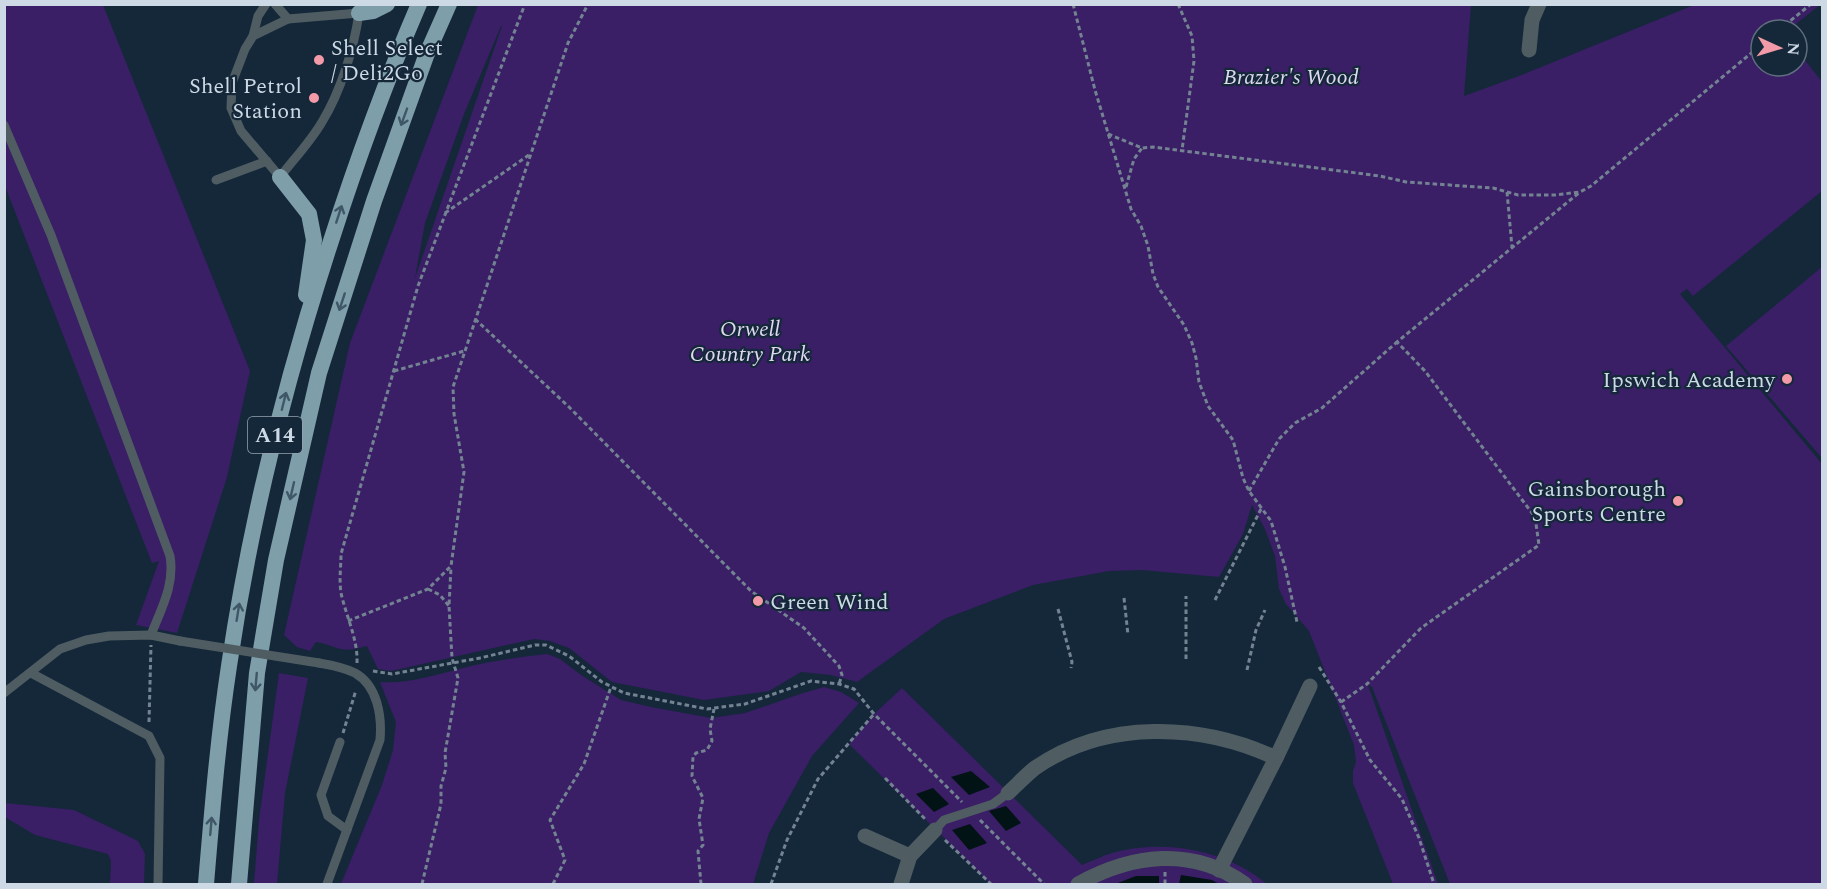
<svg xmlns="http://www.w3.org/2000/svg" width="1827" height="889" viewBox="0 0 1827 889" font-family="Spectral,serif">
	<style>
		.green { fill: #3a1e66; fill-rule: evenodd }
		.water { fill: #021315 }
		.lines { fill: none; stroke-linecap: round; stroke-linejoin: round }
		.path { stroke: #738392; stroke-width: 3; stroke-dasharray: 4.5 3; stroke-linecap: butt }
		.service { stroke: #4f5d62; stroke-width: 9 }
		.minor { stroke: #4f5d62; stroke-width: 15 }
		.trunk { stroke: #7e9eaa; stroke-width: 16 }
		.service-bridge { stroke: #4f5d62; stroke-width: 9 }
		.oneway { stroke: #3f5767 }
		.poi-dot { fill: #f39aa8; stroke: #15283a; stroke-width: 2 }
		.labels { text-anchor: middle; stroke-width: 4.5; stroke-linejoin: round; paint-order: stroke }
		.shield { fill: #15283a; stroke: #96a4b2; stroke-width: 1.5 }
		.shield-label { font-size: 21px; font-weight: bold; fill: #cdd9e5 }
		.poi-label { font-size: 22px; fill: #cdd9e5; stroke: #15283a; text-anchor: end }
		.park-label { font-size: 22px; font-style: italic; fill: #dfd9f0; stroke: #15283a }
	</style>
	<rect width="100%" height="100%" fill="#15283a"/>
	<g class="green">
		<path d="M5,5H103L250,371L227,477L177,633L136,625L159,561L152,563L5,186Z"/>
		<path d="M478,5H1471L1464,96L1519,76L1694,5H1820L1788,30H1761V66H1797V50L1822,82V191L1693,296L1687,289L1680,294L1822,464V884H1450L1372,687L1368,685L1438,884H1393L1353,783V771L1356,762L1354,745L1309,631L1286,604L1279,589L1275,556L1265,529L1252,505L1243,534L1219,577L1142,570L1109,571L1033,585L944,619L857,682L831,675L801,672L769,691L704,700L612,682L569,648L550,641L534,639L391,671L378,669L367,646C358,648 350,651 341,649C332,647 325,643 316,642L310,651L297,647L284,635L350,343ZM501,26H502L415,278L425,223L464,114Z"/>
		<path d="M1822,267V458L1726,346Z"/>
		<path d="M547,654L560,659L581,675L621,700L651,707L711,718L745,713L803,693L824,687L841,692L859,703L812,756L769,833L753,884H341L382,785L393,750L396,722L380,682C408,684 435,675 463,668C490,661 519,657 547,654Z"/>
		<path d="M279,673L308,678L285,793L277,884H254L259,820Z"/>
		<path d="M902,688L1082,865C1092,861 1102,856 1112,853C1163,838 1227,850 1267,884H991L849,744L874,714Z"/>
		<path d="M5,803L74,810L138,841L145,854L144,884H110L111,861L108,854L35,835L5,817Z"/>
	</g>
	<g class="water">
		<path d="M971,771L990,787L969,795L951,777Z"/>
		<path d="M933,788L949,804L934,812L916,794Z"/>
		<path d="M1006,806L1021,823L1006,831L989,811Z"/>
		<path d="M970,824L987,843L969,850L952,830Z"/>
		<path d="M1181,875L1212,880L1219,884H1179Z"/>
		<path d="M1136,876H1159V884H1115Z"/>
	</g>
	<g class="lines">
		<g class="path">
			<path d="M1073,4L1095,90L1131,209L1141,226L1148,246L1153,274L1158,287L1184,325L1192,343L1196,358L1199,382L1208,406L1233,440L1243,478L1249,491L1271,521L1285,567L1297,622"/>
			<path d="M1178,4L1192,36L1194,61L1182,150"/>
			<path d="M1779,30L1811,4"/>
			<path d="M1108,134L1142,148L1153,147L1380,176L1406,182L1493,188L1518,195H1555L1580,192L1591,186L1761,45"/>
			<path d="M1126,187L1134,159L1142,148"/>
			<path d="M1507,192L1512,247"/>
			<path d="M445,213L529,155"/>
			<path d="M475,319L569,407L751,591L804,628L839,666L842,675L839,684"/>
			<path d="M394,371L464,351"/>
			<path d="M1249,491L1279,439L1295,423L1322,408L1397,342"/>
			<path d="M428,589L440,595L449,606"/>
			<path d="M1124,598L1128,635"/>
			<path d="M1215,600L1262,507"/>
			<path d="M1058,609L1072,662L1071,668"/>
			<path d="M348,621L428,589L451,566L464,472L454,414L453,387L568,43L588,4"/>
			<path d="M1186,659V596"/>
			<path d="M357,663C358,639 346,616 341,593C339,580 341,566 341,554L418,286L525,4"/>
			<path d="M1319,667L1341,702L1370,760L1402,799L1419,838L1434,884"/>
			<path d="M1247,670L1256,630L1265,610"/>
			<path d="M373,671L392,674L480,658L535,645H546L569,656L602,682L624,693L707,709L745,704L811,681L839,684L854,689L874,714L962,802"/>
			<path d="M1341,702L1367,684L1421,628L1539,545L1535,517L1425,371L1397,342L1580,192"/>
			<path d="M149,722L151,645"/>
			<path d="M343,733L356,690"/>
			<path d="M885,778L926,820"/>
			<path d="M980,820L1044,884"/>
			<path d="M945,840L991,884"/>
			<path d="M422,884L441,804V786L446,768L445,753L458,678L452,658L449,606L451,567"/>
			<path d="M553,884L565,860L550,820L584,764L611,687"/>
			<path d="M701,884L698,851L703,845L699,819L703,798L692,776L693,757L696,753L707,750L712,741L710,729L714,709"/>
			<path d="M771,884L787,840L818,779L874,714"/>
			<path d="M1165,884V871"/>
		</g>
		<g class="service">
			<path d="M275,4L288,19"/>
			<path d="M359,13C354,48 341,91 322,122C311,141 294,159 280,177L241,131L231,108L232,83L245,49L253,36L288,19Z"/>
			<path d="M253,36L258,16L266,4"/>
			<path d="M4,125L51,235L170,556C175,585 161,609 151,635"/>
			<path d="M216,180L267,161"/>
			<path d="M319,663C331,665 343,667 355,673C378,686 382,717 380,740L327,884"/>
			<path d="M31,673L149,736L160,758L158,884"/>
			<path d="M4,693L60,649L86,640L109,636L151,635L180,641"/>
			<path d="M340,742L321,795L328,816L347,830"/>
			<path d="M935,830L944,820L993,804L1008,793"/>
		</g>
		<g class="minor">
			<path d="M1529,50L1532,20L1539,4"/>
			<path d="M1276,758L1310,686"/>
			<path d="M1008,793C1017,785 1026,775 1035,768C1106,719 1201,723 1276,758L1219,870"/>
			<path d="M865,836L910,856"/>
			<path d="M901,884L910,856L935,830"/>
			<path d="M1078,884C1132,854 1192,846 1245,884"/>
		</g>
		<g class="trunk">
			<path d="M359,13L373,11L387,4"/>
			<path d="M280,177L309,214L314,240L306,295"/>
			<path d="M206,884C212,812 218,738 229,666C250,523 285,382 330,244C356,163 385,83 419,4"/>
			<path d="M239,884L257,673L276,560L319,373L374,201L426,56L449,4"/>
		</g>
		<path class="service-bridge" d="M180,641L319,663"/>
	</g>
	<defs><path id="oneway-shaft" d="M-6 0H5M1.5-3L5.5 0L1.5 3" fill="none" stroke-width="1.6" stroke-linecap="round" stroke-linejoin="round" transform="scale(1.5)"/></defs>
	<g class="oneway">
		<use href="#oneway-shaft" transform="translate(404 117) rotate(110)"/>
		<use href="#oneway-shaft" transform="translate(339 214) rotate(-72)"/>
		<use href="#oneway-shaft" transform="translate(342 302) rotate(108)"/>
		<use href="#oneway-shaft" transform="translate(284 401) rotate(-76)"/>
		<use href="#oneway-shaft" transform="translate(292 491) rotate(103)"/>
		<use href="#oneway-shaft" transform="translate(238 612) rotate(-81)"/>
		<use href="#oneway-shaft" transform="translate(256 682) rotate(95)"/>
		<use href="#oneway-shaft" transform="translate(211 826) rotate(-85)"/>
	</g>
	<g class="poi-dot">
		<circle cx="319" cy="60" r="6"/>
		<circle cx="314" cy="98" r="6"/>
		<circle cx="1787" cy="379" r="6"/>
		<circle cx="1678" cy="501" r="6"/>
		<circle cx="758" cy="601" r="6"/>
	</g>
	<g class="labels">
		<rect class="shield" x="248" y="417" width="54" height="36" rx="4.5"/>
		<g class="shield-label">
			<text x="275" y="442">A14</text>
		</g>
		<g class="poi-label">
			<text x="331" y="55" text-anchor="start">Shell Select<tspan x="331" dy="25">/ Deli2Go</tspan></text>
			<text x="302" y="93">Shell Petrol<tspan x="302" dy="25">Station</tspan></text>
			<text x="1775" y="387">Ipswich Academy</text>
			<text x="1666" y="496">Gainsborough<tspan x="1666" dy="25">Sports Centre</tspan></text>
			<text x="770" y="609" text-anchor="start">Green Wind</text>
		</g>
		<g class="park-label">
			<text x="1291" y="84">Brazier's Wood</text>
			<text x="750" y="336">Orwell<tspan x="750" dy="25">Country Park</tspan></text>
		</g>
	</g>
	<rect width="1827" height="889" fill="none" stroke="#cdd9e5" stroke-width="12"/>
	<g transform="translate(1779 48) rotate(94)"><circle r="28" fill="#15283a" stroke="#5f6f7e" stroke-width="1.5"/>
	<path d="M0-4.5L10 22L0 15L-10 22Z" fill="#f39aa8"/>
	<text y="-9" font-size="16" font-weight="bold" text-anchor="middle" fill="#cdd9e5">N</text>
	</g>
</svg>
